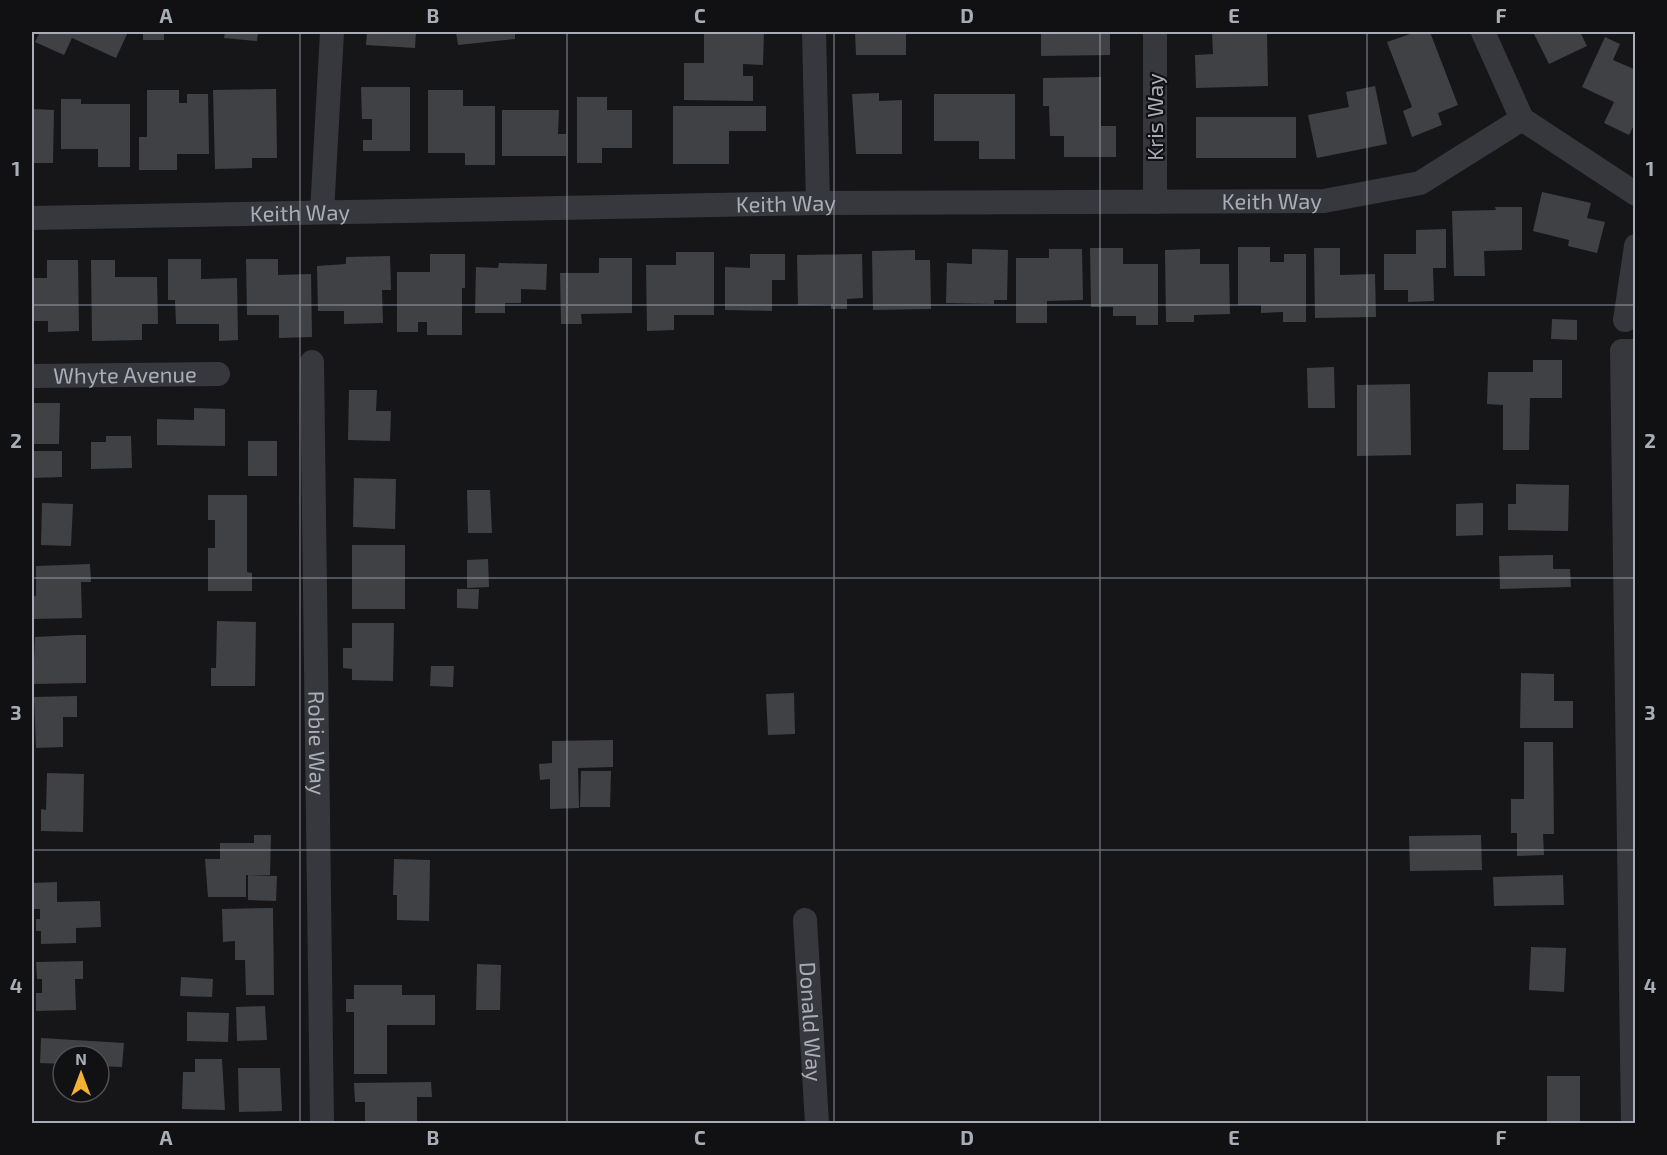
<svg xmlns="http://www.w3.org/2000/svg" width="1667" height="1155" viewBox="0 0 1667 1155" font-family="'Exo 2',sans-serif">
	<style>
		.building { fill: #404145 }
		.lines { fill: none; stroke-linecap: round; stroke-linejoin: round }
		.minor { stroke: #37383d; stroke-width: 24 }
		.grid { fill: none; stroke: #a8adb8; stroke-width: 1.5; stroke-opacity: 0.55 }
		.labels { text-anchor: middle; stroke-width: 4.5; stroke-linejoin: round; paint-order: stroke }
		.street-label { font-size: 22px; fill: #a8adb8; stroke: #111113 }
		.neatline { fill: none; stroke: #a8adb8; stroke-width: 2 }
		.grid-label { font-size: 20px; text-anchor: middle; font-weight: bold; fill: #a8adb8 }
	</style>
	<rect width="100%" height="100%" fill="#161618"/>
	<g class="building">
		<path d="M40,32H128L116,58L72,38L64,55L35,42Z"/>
		<rect x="143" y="32" width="21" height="8"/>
		<rect x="166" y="32" width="46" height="2"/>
		<path d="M225,32H258L257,41L224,38Z"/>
		<path d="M367,32H416L415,48L366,45Z"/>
		<path d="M456,32H515V39L458,45Z"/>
		<path d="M704,32H764L763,65L743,64V76H753V101L684,100V63H704Z"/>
		<path d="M855,32H906V55H856Z"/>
		<path d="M1041,32H1110V55L1041,56Z"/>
		<path d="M1212,32H1267L1268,86L1196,88L1195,55L1213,54Z"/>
		<path d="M1416,32H1430L1458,105L1438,113L1442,125L1412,137L1403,111L1412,107L1387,42Z"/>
		<path d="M1533,32H1580L1587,46L1549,64Z"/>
		<path d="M1605,37L1620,44L1613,60L1636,70V121L1629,135L1604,123L1614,102L1582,87Z"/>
		<path d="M1101,77V126H1116V157H1064V136H1050L1049,106H1043V78Z"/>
		<path d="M1375,86L1387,144L1317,158L1308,115L1349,107L1346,92Z"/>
		<path d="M361,87H410V151H363V140H372V119H362Z"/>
		<path d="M276,89L277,158H252V168L215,169L213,90Z"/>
		<path d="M147,90H179V103H187V94H208L209,154H177V170H139V137H147Z"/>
		<path d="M428,90H463V106H495V165H465V153H428Z"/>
		<path d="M879,93V101L902,100V154H856L852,94Z"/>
		<path d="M934,94H1015V159H979V141H934Z"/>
		<path d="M577,97H607V110H632V148H602V163H577Z"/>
		<path d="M61,99H81V104H130V167H98V149H61Z"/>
		<path d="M673,106H766V131H729V164H673Z"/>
		<path d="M32,109L54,110L53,163H32Z"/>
		<path d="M502,110H559L558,134H566V156H502Z"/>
		<rect x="1196" y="117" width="100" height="41"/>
		<path d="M1542,192L1591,203L1587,218L1605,222L1597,253L1568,246L1569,240L1533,231Z"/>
		<path d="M1495,207H1522V250L1484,251L1485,276H1454L1452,211L1496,210Z"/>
		<path d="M1446,229V268H1433L1434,301L1408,302V290H1384V254H1416V230Z"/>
		<path d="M1238,247H1270V262H1284V254H1306V322H1283V312L1261,313V305H1238Z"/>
		<path d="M1090,248H1123V264H1158V325H1136V316H1113V307H1091Z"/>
		<path d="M1314,248H1340V275L1375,274L1376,317L1315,318Z"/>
		<path d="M972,249L1008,250L1007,300H994V304L946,303L947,263L972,264Z"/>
		<path d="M1049,249H1082L1083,300L1047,301V323H1016V258H1049Z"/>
		<path d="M1200,249V264H1229L1230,314L1194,315V322H1166L1165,250Z"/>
		<path d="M915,250V260H930L931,309L873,310L872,251Z"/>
		<path d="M676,252H714V315H674V330L647,331L646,265H676Z"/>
		<path d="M430,254H465V288H462V335H427V322H418V332H397V272H430Z"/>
		<path d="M750,254H785V280H772V311L725,310V267L750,268Z"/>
		<path d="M862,254L863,298L847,299V309H831V304L798,305L797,255Z"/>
		<path d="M390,256L391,290H382L383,323L344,324V311H318L317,266L346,264V257Z"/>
		<path d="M599,258H632V313L581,314L582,324H561L560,273H599Z"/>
		<path d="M168,259H201V279L237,278L238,340L219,341V324H176L175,300H168Z"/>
		<path d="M246,259H278V275L311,274L312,337L279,338V315H247Z"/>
		<path d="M47,260H78L79,331L48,332V321H32V278H47Z"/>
		<path d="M91,260H115V277H157L158,324H142V340L92,341Z"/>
		<path d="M499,263L547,264L546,290L521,289V303H505V313H475L476,267L498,268Z"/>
		<path d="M1552,319L1577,320V340L1551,339Z"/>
		<path d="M1533,360H1562V398H1530L1529,450H1503V405L1487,404L1488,372H1533Z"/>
		<path d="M1334,367L1335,408H1308L1307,368Z"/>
		<path d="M1410,384L1411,455L1357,456V385Z"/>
		<path d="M349,390H377L376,411H391L390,441L348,440Z"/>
		<path d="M32,403H60L59,444H32Z"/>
		<path d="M194,408L225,409V446L157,445V419L194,420Z"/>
		<path d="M106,436H131L132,468L91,469V442H106Z"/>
		<rect x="248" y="441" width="29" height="35"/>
		<path d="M32,451H62V477L32,478Z"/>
		<path d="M354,478L396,479L395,529L353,527Z"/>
		<path d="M1516,484L1569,485L1568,531L1508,530V504H1516Z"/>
		<path d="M467,490H490L492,533H468Z"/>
		<path d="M208,495H247V572L252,573V591H208V548H215V520H208Z"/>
		<path d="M42,503L73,504L71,546L41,545Z"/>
		<path d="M1483,503V535L1456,536V504Z"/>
		<rect x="352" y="545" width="53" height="64"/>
		<path d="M1553,555V569H1570L1571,587L1500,589L1499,556Z"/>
		<path d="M488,559L489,587L467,588V560Z"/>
		<path d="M90,564L91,582H81L82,618L32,619V596H36V566Z"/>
		<path d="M457,589H479L478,609L457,608Z"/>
		<path d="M217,621L256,622L255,686H211V668H216Z"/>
		<path d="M352,623H394L393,681L352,680V669L343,668V648H352Z"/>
		<path d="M76,635H86V683L33,684L35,637Z"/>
		<path d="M431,666H454L453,687L430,686Z"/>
		<path d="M1521,673L1554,674V701H1573V728H1520Z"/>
		<path d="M794,693L795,734L768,735L766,694Z"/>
		<path d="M77,696V717H63V747L36,748L34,697Z"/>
		<path d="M613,740V767L578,768L579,808L550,809V779L540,780L539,764L552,763V741Z"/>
		<path d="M1524,742H1553L1554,834H1543L1544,855L1517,856V833H1511V799H1524Z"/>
		<path d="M581,771H611L610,807H580Z"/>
		<path d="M47,773L84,774L83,832L41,831V809L46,810Z"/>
		<path d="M254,835H271L270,875H246V897H208L205,859H220V843H254Z"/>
		<path d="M1481,835L1482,870L1410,871L1409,836Z"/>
		<path d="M394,859L430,860L429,921L397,920V895H393Z"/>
		<path d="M248,875L277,876L276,901L248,900Z"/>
		<path d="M1563,875L1564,905L1494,906L1493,877Z"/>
		<path d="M57,882V902L100,901L101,927L76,928V943L41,944V931H36V919H40V909H32V883Z"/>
		<path d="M273,908L274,995H246L245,960H235V941L223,942L222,909Z"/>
		<path d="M1531,947L1566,948L1564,992L1529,990Z"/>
		<path d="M83,961V979H75L76,1010L36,1011V993H42V979H37L36,962Z"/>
		<path d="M477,964L501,965L500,1010H476Z"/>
		<path d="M181,977L213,979L212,997L180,996Z"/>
		<path d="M354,985H402V995H435V1025H387V1074H354V1012H346V999H354Z"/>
		<path d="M265,1006L267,1040L237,1041L236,1007Z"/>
		<path d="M187,1012L229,1013L228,1042L187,1041Z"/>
		<path d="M41,1038L124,1043L122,1067L99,1066V1056H63V1064L40,1063Z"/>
		<path d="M195,1059H222L225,1110L182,1109L183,1072H195Z"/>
		<path d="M238,1068H280L282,1111L239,1112Z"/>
		<rect x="1547" y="1076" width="33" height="48"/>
		<path d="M431,1082L432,1097H417V1124H365V1102H355L354,1083Z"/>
	</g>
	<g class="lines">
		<g class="minor">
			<path d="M814,32L818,203"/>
			<path d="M1155,32V202"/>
			<path d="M1483,32L1522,119L1636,194"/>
			<path d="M322,212L332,32"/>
			<path id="s1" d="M32,218L818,203L1324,201L1420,183L1522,119"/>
			<path d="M1625,320L1636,246"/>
			<path id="s2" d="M312,362L322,1124"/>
			<path id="s3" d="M32,376L218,374"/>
			<path id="s4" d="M805,920L817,1124"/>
			<path d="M1633,1124L1622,351H1636"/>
		</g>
	</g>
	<path class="grid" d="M300,32V1124M567,32V1124M834,32V1124M1100,32V1124M1367,32V1124M32,305H1636M32,578H1636M32,850H1636"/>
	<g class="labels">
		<g class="street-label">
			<text transform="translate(1155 117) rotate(-90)" y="8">Kris Way</text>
			<text dy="8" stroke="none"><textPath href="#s1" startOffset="1240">Keith Way</textPath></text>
			<text dy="8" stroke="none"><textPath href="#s1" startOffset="754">Keith Way</textPath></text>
			<text dy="8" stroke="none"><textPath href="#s1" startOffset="268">Keith Way</textPath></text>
			<text dy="8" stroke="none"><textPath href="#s3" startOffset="93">Whyte Avenue</textPath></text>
			<text dy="8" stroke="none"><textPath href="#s2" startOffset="381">Robie Way</textPath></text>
			<text dy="8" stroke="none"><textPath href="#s4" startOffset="102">Donald Way</textPath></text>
		</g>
	</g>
	<rect width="1667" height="1155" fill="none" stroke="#111113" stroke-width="66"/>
	<g transform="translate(81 1074)"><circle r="28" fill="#111113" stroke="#4d4f55" stroke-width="1.5"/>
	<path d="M0-4.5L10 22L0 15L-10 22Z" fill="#f2b134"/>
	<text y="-9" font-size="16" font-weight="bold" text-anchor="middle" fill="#a8adb8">N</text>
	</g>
	<rect x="33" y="33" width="1601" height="1089" class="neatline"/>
	<g class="grid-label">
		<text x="166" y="23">A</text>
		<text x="433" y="23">B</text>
		<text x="700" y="23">C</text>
		<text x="967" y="23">D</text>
		<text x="1234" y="23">E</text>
		<text x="1501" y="23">F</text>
		<text x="16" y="176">1</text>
		<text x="1650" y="176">1</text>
		<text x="16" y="448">2</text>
		<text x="1650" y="448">2</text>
		<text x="16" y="720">3</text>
		<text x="1650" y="720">3</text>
		<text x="16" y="993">4</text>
		<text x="1650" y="993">4</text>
		<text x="166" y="1145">A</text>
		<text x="433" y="1145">B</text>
		<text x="700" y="1145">C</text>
		<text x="967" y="1145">D</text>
		<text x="1234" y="1145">E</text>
		<text x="1501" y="1145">F</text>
	</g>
</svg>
